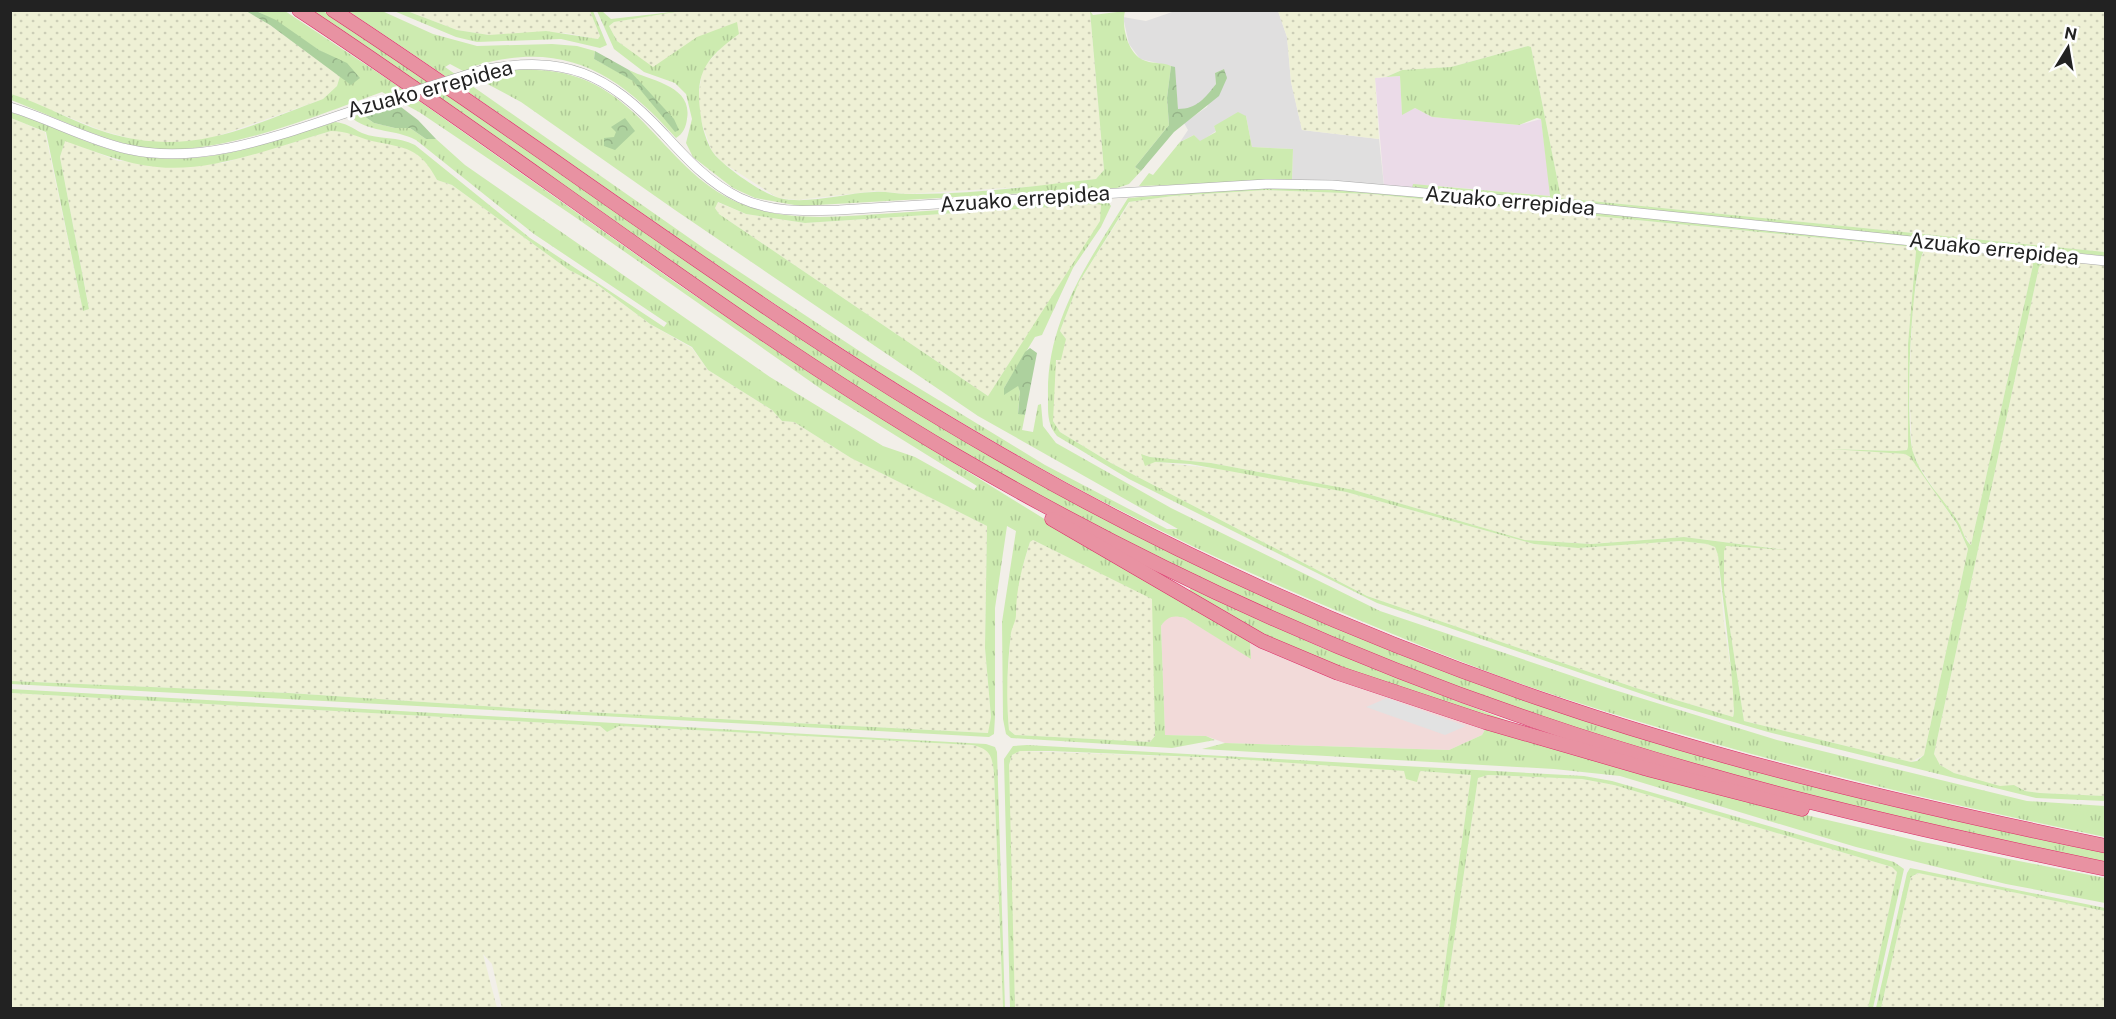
<svg xmlns="http://www.w3.org/2000/svg" width="2116" height="1019" viewBox="0 0 2116 1019" font-family="'Public Sans',sans-serif">
	<style>
		.residential { fill: #e0dfdf }
		.commercial { fill: #f2dad9 }
		.industrial { fill: #ebdbe8 }
		.farmland { fill: url(#farmland-dots) }
		.grass { fill: url(#grass-tufts); fill-rule: evenodd }
		.forest { fill: url(#forest-crowns) }
		.parking { fill: #e2e2e2 }
		.lines { fill: none; stroke-linecap: round; stroke-linejoin: round }
		.tertiary-casing { stroke: #a9a9a9; stroke-width: 10 }
		.motorway-casing { stroke: #dc2a67; stroke-width: 15 }
		.tertiary { stroke: #fff; stroke-width: 9 }
		.motorway { stroke: #e892a2; stroke-width: 14 }
		.tertiary-bridge-casing { stroke: #a9a9a9; stroke-width: 10; stroke-linecap: butt }
		.tertiary-bridge { stroke: #fff; stroke-width: 9 }
		.labels { text-anchor: middle; stroke-width: 6; stroke-linejoin: round; paint-order: stroke }
		.street-label { font-size: 21px; fill: #222; stroke: #fff }
	</style>
	<defs>
		<pattern id="farmland-dots" width="8" height="8" patternUnits="userSpaceOnUse" patternTransform="scale(1.5)"><rect width="8" height="8" fill="#eef0d5"/><path d="M2 2h.1M6 6h.1" fill="none" stroke="#ccceb7" stroke-width="1.8" stroke-linecap="round"/></pattern>
		<pattern id="grass-tufts" width="24" height="20" patternUnits="userSpaceOnUse" patternTransform="scale(1.5)"><rect width="24" height="20" fill="#cdebb0"/><path d="M3 7l-1-3M5 7V3M7 7l1-3M15 17l-1-3M17 17v-4M19 17l1-3" fill="none" stroke="#b0c997"/></pattern>
		<pattern id="forest-crowns" width="20" height="18" patternUnits="userSpaceOnUse" patternTransform="scale(1.5)"><rect width="20" height="18" fill="#add19e"/><path d="M2 6a3 3 0 1 1 6 0M12 15a3 3 0 1 1 6 0" fill="none" stroke="#95b388"/></pattern>
	</defs>
	<rect width="100%" height="100%" fill="#f2efe9"/>
	<path class="residential" d="M1175,11H1278L1287,37L1291,82L1302,130L1379,139L1384,186L1292,181L1293,149L1252,147L1246,116L1214,126L1216,131L1200,142L1194,135L1180,142L1188,130L1184,123L1207,107L1224,69L1215,73L1216,84L1203,101L1189,109H1178L1174,67L1140,59L1129,44L1123,17L1146,21Z"/>
	<path class="commercial" d="M1175,615L1185,618L1251,658L1250,642L1486,728L1482,735L1449,750L1225,743L1206,736L1165,735L1161,626L1166,618Z"/>
	<path class="industrial" d="M1400,76L1402,114L1415,108L1432,117L1519,125L1541,119L1551,196L1427,185L1412,188L1384,186L1375,78Z"/>
	<g class="farmland">
		<path d="M681,10L1090,11L1104,170L1096,179L1040,186L906,194L876,191L798,200L778,198L723,163L712,151L702,124L698,102L702,69L724,45L739,34L653,68L617,41L609,26L614,22Z"/>
		<path d="M10,11H246L270,25L340,76L337,86L323,99L267,119L212,138L180,143H147L103,131L11,94Z"/>
		<path d="M407,11H590L600,36L598,39L565,33L489,35L457,30Z"/>
		<path d="M1278,11H2105V252L1561,198L1531,47L1528,46L1451,67L1402,70L1386,77L1375,78L1379,139L1302,130L1291,82L1287,37Z"/>
		<path d="M11,118L45,132L83,311L89,308L60,157L65,140L118,161L223,163L331,131H345L409,149L427,161L437,180L452,185L569,270L595,283L650,324L692,348L708,370L772,410L782,421L794,422L851,458L987,526L985,648L991,717L989,733L528,709L289,693L11,681Z"/>
		<path d="M1266,190L1370,194L1913,247L1916,251L1908,344V447L1907,450L1896,451L1833,449L1905,454L1911,457L1957,525L1968,549L1924,755L1911,762L1744,721L1724,589V551L1725,546L1781,549L1684,537L1591,544L1525,540L1354,490L1211,463L1150,457L1142,454L1155,462L1230,470L1346,492L1534,544L1578,548L1680,541L1707,544L1715,547L1718,555L1724,623L1735,697L1733,717L1636,688L1367,596L1111,463L1060,432L1053,421L1052,400L1054,366L1066,339L1060,331L1079,282L1130,202L1173,196Z"/>
		<path d="M717,202L746,214L805,223L1096,204L1101,205L1103,210L1101,221L988,396L719,214L715,208Z"/>
		<path d="M1926,248L2025,257L2031,260L2033,265L1971,545L1919,466L1912,450L1909,384L1913,305L1920,260Z"/>
		<path d="M2057,259L2105,264V796L2040,793L2025,791L2014,785L2000,787L1954,773L1940,765L1934,754L2039,267L2044,262Z"/>
		<path d="M1033,540L1153,599L1155,736L1150,742L1015,735L1009,730L1006,697L1011,629L1016,616L1014,606L1019,579L1030,542Z"/>
		<path d="M10,693L585,725L600,726L607,732L619,726L972,745L986,748L992,755L994,773L1003,1008H502L492,964L483,954L497,1008H11Z"/>
		<path d="M1020,751L1223,758L1350,765L1404,771L1417,781L1419,771L1471,775L1439,1008H1015L1008,795L1009,765L1012,755Z"/>
		<path d="M1488,775L1582,779L1614,785L1892,867L1897,872L1868,1008H1444L1478,778Z"/>
		<path d="M1919,873L2105,911V1008H1881L1911,877Z"/>
	</g>
	<g class="grass">
		<path d="M256,11H285L398,86L679,285L831,387L1135,575L1250,642L1251,659L1185,618C1173,615 1168,616 1161,626L1165,735L1206,736L1215,740L1172,748L1011,738L1006,734L1003,719L1002,622L1016,531L1007,526L995,608V717L994,734L989,737L11,684V681L289,693L528,709L988,733L991,717L985,648L987,526L851,458L794,422L782,421L772,410L708,370L692,347L650,324L595,283L569,270L452,185L437,180C420,147 405,148 372,141C357,137 347,131 331,131C277,146 214,173 157,167C125,164 96,152 65,141L60,157L89,309L83,311L46,132L11,118L10,112C44,122 75,139 109,149C191,174 257,146 335,122C346,123 352,128 362,133C379,140 398,136 415,145L530,238L664,327L667,323L664,321L534,234L416,140C395,129 373,133 353,119L354,116L361,114L374,123L395,128H410L426,139H436L465,165L770,377L883,446L915,457L974,490L977,486L824,391L572,215L419,112L382,92C315,116 209,161 139,147C96,138 52,116 11,100V94C43,104 73,122 105,132C189,158 244,128 323,99L337,86L340,76L351,84L359,78C348,62 334,59 317,49C297,36 278,21 256,11ZM1033,540L1152,599L1155,736L1150,742L1015,735L1009,730C1006,698 1007,666 1011,633C1012,627 1016,621 1016,615C1016,589 1022,567 1030,542Z"/>
		<path d="M310,11H323L1032,479L1490,687L2105,852V864C1961,832 1815,802 1674,759C1481,701 1291,628 1112,535C828,388 571,193 310,11Z"/>
		<path d="M348,11H382L433,34L477,46L552,44L577,46L595,51L594,59L633,80L676,132L629,70C650,81 693,85 687,119C686,127 683,134 676,138C618,73 564,39 474,66L487,77C501,68 520,69 536,70C642,73 661,176 747,206C794,223 845,216 895,213C942,210 988,207 1035,204C1055,202 1089,196 1107,200L1111,206L1101,227L1073,268L1042,335L1035,337L1004,388L1005,394L1018,385L1020,392L1018,413L1025,415L1022,430L1033,432L1038,405L1041,404L1043,426L1056,443L1171,508L1380,611L1608,688L1777,740L2027,801L2105,806V837C1912,797 1721,751 1533,688C1474,668 1417,644 1359,620C1229,566 1101,505 979,433C760,305 559,150 348,11ZM450,64L521,102L675,210L978,416L1178,529H1167L1045,465L876,362L705,249L445,67ZM718,202L746,214L805,223L1096,204L1101,205L1100,221L988,396L719,214L715,208Z"/>
		<path d="M394,11H407L457,30L489,35L546,31L598,39L600,36L590,11H593L607,45L600,48L561,39L477,42L456,37Z"/>
		<path d="M597,11H602L611,19L681,11L614,22L609,26L617,41L653,67L697,37L737,22L739,34C705,59 694,73 701,117C702,128 707,142 712,151C721,165 763,194 779,198C808,205 844,193 874,192C885,191 895,194 906,194C969,195 1034,186 1096,179L1104,170L1090,11L1093,15L1125,11C1121,26 1128,56 1146,61C1154,64 1163,62 1171,66L1167,98L1169,125L1135,167L1141,171L1129,184L1117,188L800,206L755,198L733,188L693,157L686,143L692,119L686,94L675,83L644,72L614,49Z"/>
		<path d="M1528,46L1531,47L1561,198L2105,252V256L1412,188L1413,184L1550,196L1541,119L1537,118L1519,125L1432,117L1415,108L1402,115L1400,76L1386,77L1402,70L1451,67Z"/>
		<path d="M1238,112L1246,116L1252,147L1293,149L1292,181L1139,186L1149,173L1153,175L1180,142L1194,135L1200,141L1216,132L1214,126Z"/>
		<path d="M1267,187L1324,188L1595,212L2057,259L2044,262L2039,267L1934,754L1940,765L1954,773L2000,786L2014,785L2025,791L2040,793L2105,796V801L2036,798L1768,732L1668,703L1377,603L1129,479L1057,436C1047,424 1048,413 1048,397C1046,320 1089,261 1128,198ZM1266,190L1370,194L1913,247L1916,251L1908,344V447L1907,450L1896,451L1830,449L1905,454L1910,457L1957,524L1968,549L1924,755L1917,761L1911,762L1744,721L1724,589V551L1726,546L1786,550L1684,537L1591,544L1525,540L1354,490L1211,463L1150,457L1141,454L1145,466L1155,462L1190,464L1346,492L1534,544L1578,548L1680,541L1707,544L1715,547L1718,555C1720,577 1738,708 1733,717L1636,688L1367,596L1111,463L1060,432L1053,421L1056,360H1061L1066,339L1060,331L1079,282L1129,202L1173,196ZM1926,248L2025,257L2031,260L2033,265L1971,545C1965,540 1963,532 1960,525C1946,501 1921,479 1913,452C1905,428 1910,261 1926,248Z"/>
		<path d="M1190,588L1320,647L1539,733L1336,668L1280,645L1190,595Z"/>
		<path d="M10,689L986,744L995,747L997,752L1005,1008H1003L994,773C992,755 990,749 972,745L619,726L607,732L600,726L585,725L11,693Z"/>
		<path d="M1486,728L1784,810L1923,842L2105,878V903L2006,884L1856,847L1620,776L1554,769L1202,749L1225,743L1449,750L1482,735Z"/>
		<path d="M1027,745L1584,776L1612,781L1894,862L1904,869L1873,1008H1868L1897,872L1892,867L1614,785L1582,779L1488,775L1478,778L1444,1008H1439L1471,775L1420,771L1417,782L1406,779L1404,771L1223,758L1050,751H1020L1012,755L1009,765L1015,1008H1010L1004,759L1013,746Z"/>
		<path d="M1910,868L2105,908V911L1918,873L1911,877L1881,1008H1876L1907,873Z"/>
	</g>
	<g class="forest">
		<path d="M246,11H256L276,20L319,50L347,63L360,78L351,85L270,25Z"/>
		<path d="M595,51L629,70L674,119L679,130L675,132L671,127L633,81L594,59Z"/>
		<path d="M1171,66L1175,67L1178,109C1197,109 1205,98 1216,84L1215,73L1224,69L1227,78L1219,96L1174,132L1141,171L1135,167L1169,125L1167,98Z"/>
		<path d="M397,104L418,120L436,139H426L410,128H395L374,123L361,114Z"/>
		<path d="M625,118L635,131L615,150L604,146V138L614,137L616,132L611,127Z"/>
		<path d="M1030,348L1037,353L1025,415L1018,414L1020,392L1018,386L1004,395V388L1025,352Z"/>
	</g>
	<path class="parking" d="M1387,698L1466,726L1445,735L1366,707Z"/>
	<g class="lines">
		<defs>
			<g id="tertiary">
				<path d="M482,70C565,54 607,73 664,134C687,159 709,183 740,198C772,213 806,211 839,210L1266,184L1332,185L1552,204L2106,261"/>
				<path d="M10,107C50,119 87,140 127,149C211,168 298,127 377,103"/>
			</g>
			<g id="motorway">
				<path d="M299,10C520,155 727,321 955,455C1138,562 1334,653 1535,721C1722,785 1913,829 2106,869"/>
				<path d="M333,10C555,155 765,319 995,451C1167,551 1350,633 1538,698C1723,762 1914,806 2106,846"/>
				<path d="M1052,519L1262,641L1338,673L1485,722L1651,770L1802,809"/>
			</g>
		</defs>
		<use href="#tertiary" class="tertiary-casing"/>
		<use href="#motorway" class="motorway-casing"/>
		<use href="#tertiary" class="tertiary"/>
		<use href="#motorway" class="motorway"/>
		<defs>
			<path id="tertiary-bridge" d="M377,103L482,70"/>
		</defs>
		<use href="#tertiary-bridge" class="tertiary-bridge-casing"/>
		<use href="#tertiary-bridge" class="tertiary-bridge"/>
	</g>
	<g class="labels">
		<g class="street-label">
			<text transform="translate(430 89) rotate(-15)" y="7">Azuako errepidea</text>
			<text transform="translate(1025 199) rotate(-4)" y="7">Azuako errepidea</text>
			<text transform="translate(1510 201) rotate(5)" y="7">Azuako errepidea</text>
			<text transform="translate(1994 249) rotate(6)" y="7">Azuako errepidea</text>
		</g>
	</g>
	<rect width="2116" height="1019" fill="none" stroke="#222222" stroke-width="24"/>
	<g transform="translate(2068 48) rotate(11)" stroke="#ffffff" stroke-width="4.5" paint-order="stroke">
	<path d="M0-4.5L10 22L0 15L-10 22Z" fill="#222222"/>
	<text y="-9" font-size="16" font-weight="bold" text-anchor="middle" fill="#222222">N</text>
	</g>
</svg>
